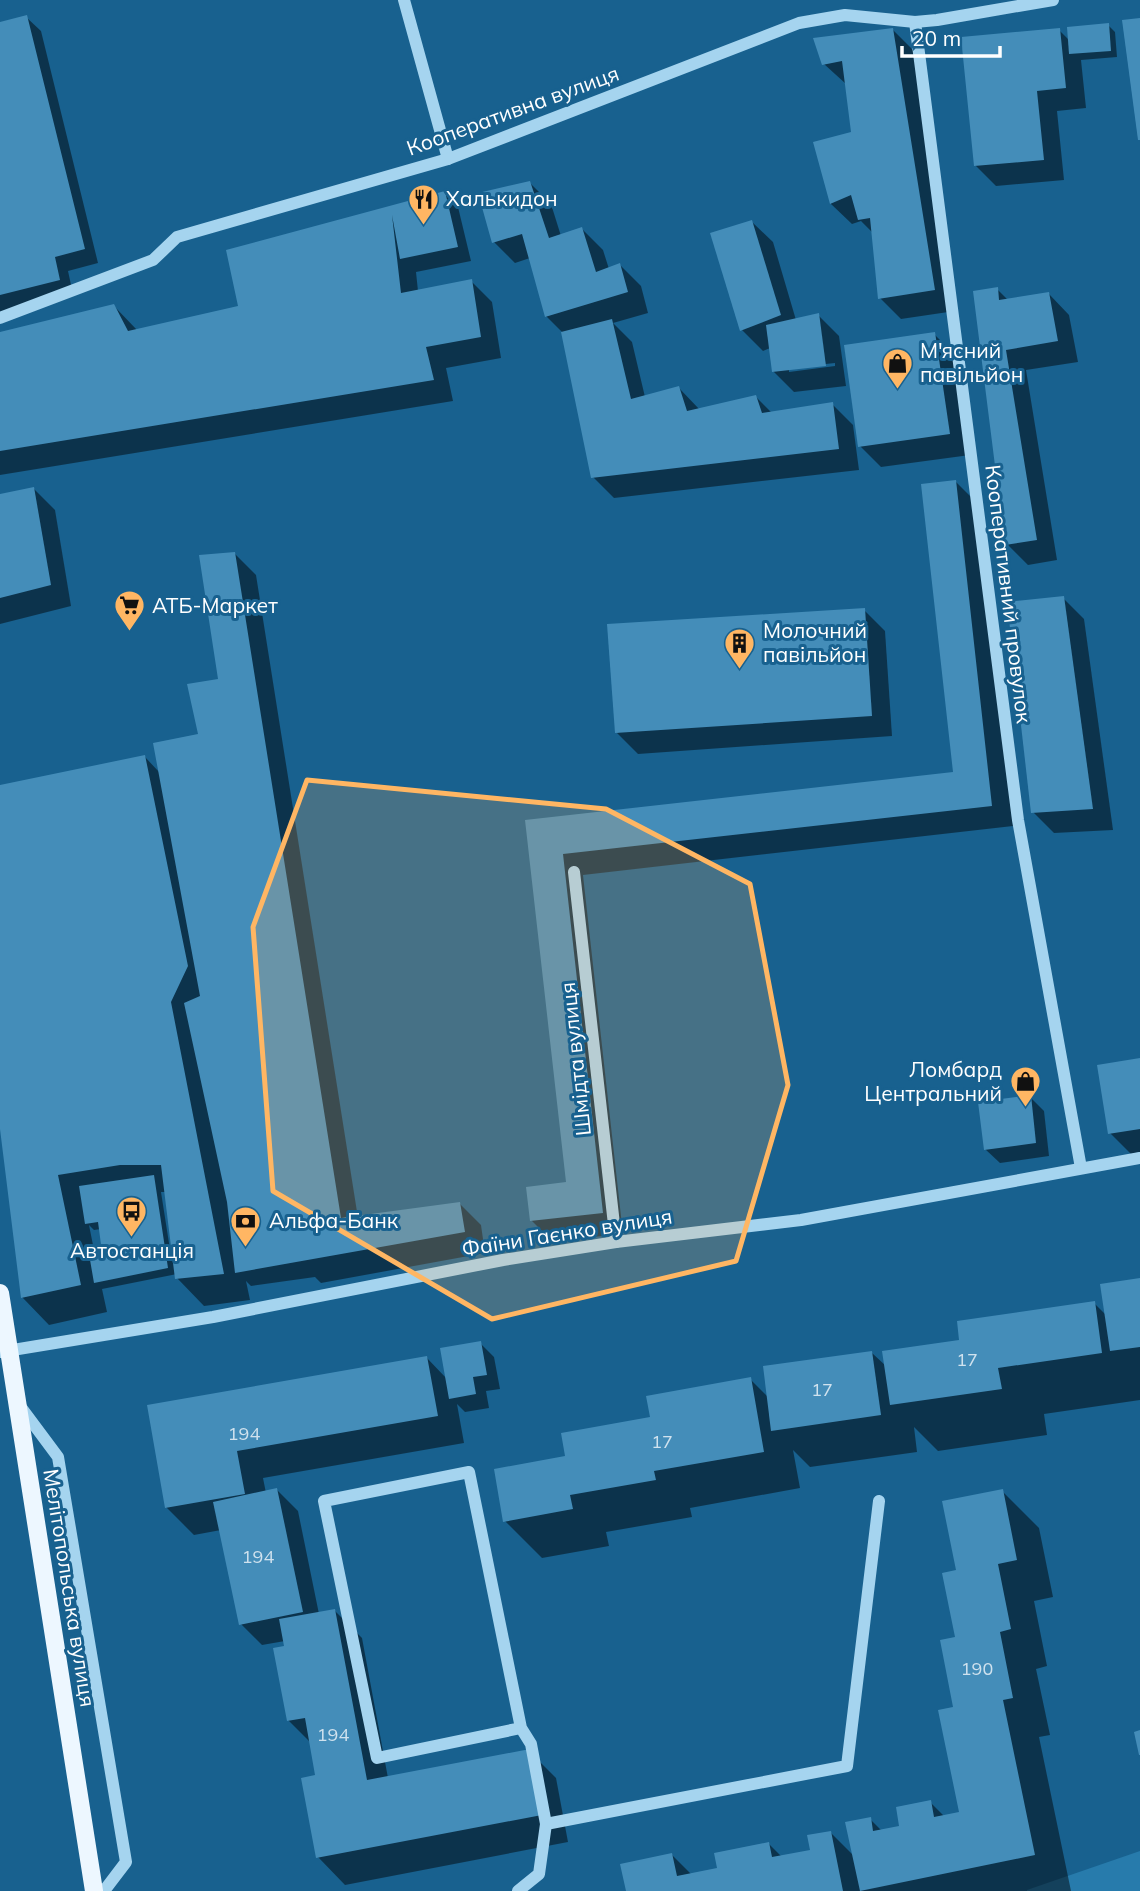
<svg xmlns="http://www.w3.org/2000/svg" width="1140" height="1891" viewBox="0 0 1140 1891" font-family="Mulish,sans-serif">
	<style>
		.green { fill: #277bac }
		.shadow { fill: #0007; fill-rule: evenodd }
		.building { fill: #448db9 }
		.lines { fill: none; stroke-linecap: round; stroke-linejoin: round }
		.minor { stroke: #a5d4ef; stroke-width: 12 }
		.major { stroke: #edf7ff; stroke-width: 18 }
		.marked { fill: #ffb663; fill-opacity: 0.2; stroke: #ffb663; stroke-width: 5; stroke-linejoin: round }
		.labels { text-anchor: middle; stroke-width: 6; stroke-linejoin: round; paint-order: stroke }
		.number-label { font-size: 18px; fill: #d0e2ee }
		.street-label { font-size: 21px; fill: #fff; stroke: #18618f }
		.poi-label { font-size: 21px; fill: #fff; stroke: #18618f; text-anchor: start }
	</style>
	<rect width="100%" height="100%" fill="#18618f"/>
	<path class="green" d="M1140,1851V1891H1027V1890Z"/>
	<g class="shadow">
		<path d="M26,17L41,31L98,263L68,271L73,294L0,312V23Z"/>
		<path d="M1108,25L1115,32L1117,57L1081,60L1086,108L1057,111L1064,180L996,186L975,165L1059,30L1070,41Z"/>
		<path d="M892,29L913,50L955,311L901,319L880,298L874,234L861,221L852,224L831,204L815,143L852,134L846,84L824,64Z"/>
		<path d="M530,183L551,204L561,236L582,229L603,250L609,269L620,265L641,286L648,313L613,323L632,342L645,397L679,388L700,410L756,397L772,413L832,404L853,425L859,470L614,498L593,477L563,333L546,316L530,258L515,263L494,242Z"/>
		<path d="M444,193L458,207L471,261L416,272L418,291L471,281L492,302L501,358L446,368L453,401L0,475V334L114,306L137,330L240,308L228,252Z"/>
		<path d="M752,222L773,242L796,320L818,315L839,336L846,386L794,392L773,371L770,348L763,351L742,330ZM835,363V366L789,372V368Z"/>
		<path d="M997,289L1009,301L1049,294L1069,315L1078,362L1026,370L1057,560L1028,565L1007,544Z"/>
		<path d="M934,334L955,355L970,455L881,467L860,446Z"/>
		<path d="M955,481L976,502L1013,826L583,875L623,1234L552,1241L531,1220L568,1184L527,821L955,773Z"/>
		<path d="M34,489L55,510L71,606L0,624V495Z"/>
		<path d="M235,554L256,575L358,1218L460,1204L481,1225L485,1253L321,1283L315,1277L251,1286L246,1281L250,1300L204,1306L177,1278V1274L102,1289L107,1312L49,1325L22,1297L0,1114V786L145,757L160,773L200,736L219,680ZM161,1192H166L174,1256H171ZM89,1225L94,1230L101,1229L104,1254L95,1255Z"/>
		<path d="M1063,598L1084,619L1113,830L1054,833L1033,812Z"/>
		<path d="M864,610L885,631L892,736L638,754L617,733Z"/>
		<path d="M1140,1060V1152L1131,1154L1110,1133Z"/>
		<path d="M1030,1097L1044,1111L1049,1156L1000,1163L985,1149Z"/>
		<path d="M1140,1280V1400L1044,1414L1047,1435L938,1451L914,1427L917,1452L810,1467L793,1450L800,1488L690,1508L692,1517L606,1532L609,1546L542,1558L505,1521L567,1457L652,1419L750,1379L769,1398L872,1353L886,1366L961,1341L1094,1303L1106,1315Z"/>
		<path d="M480,1343L494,1357L500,1389L486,1391L489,1408L465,1412L457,1404L464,1443L263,1478L266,1493L277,1490L298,1511L319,1614L335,1611L362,1638L388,1778L529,1751L556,1778L568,1842L345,1885L318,1857L317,1776L311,1743L288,1720L285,1641L262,1645L241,1624L221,1530L194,1535L166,1507L149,1406L426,1357L447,1379Z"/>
		<path d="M1002,1491L1039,1528L1053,1597L1034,1601L1047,1666L1036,1669L1050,1735L1039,1737L1071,1891H628L672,1855L692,1875L719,1869L769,1844L782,1857L812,1851L830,1832L854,1856L870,1819L882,1831L901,1827L930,1802L945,1817L961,1813L955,1708L959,1571Z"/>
	</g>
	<g class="building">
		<path d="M27,15L85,249L55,257L60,280L0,295V22Z"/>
		<path d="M1140,18V140H1138L1122,20Z"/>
		<path d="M1109,23L1111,51L1069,54L1067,27Z"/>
		<path d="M893,28L935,290L878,299L870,218L858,220L851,195L830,204L813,142L851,132L842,61L822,65L813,38Z"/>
		<path d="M1060,28L1066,88L1037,91L1044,160L974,166L961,37Z"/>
		<path d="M530,181L549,238L582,227L596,272L620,263L628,292L545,317L522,234L492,243L478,193Z"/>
		<path d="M445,191L458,247L400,259L392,215L401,293L472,279L481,337L426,347L434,380L0,451V332L114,304L128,331L238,306L226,250Z"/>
		<path d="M752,220L781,315L740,331L710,233Z"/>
		<path d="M998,287L999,300L1049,292L1058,341L1006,350L1037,540L1005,545L973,291Z"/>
		<path d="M819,313L826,366L772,372L766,325Z"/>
		<path d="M612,319L631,399L679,386L687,411L756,395L762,413L833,402L839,449L591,478L561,332Z"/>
		<path d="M935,332L950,434L858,447L844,345Z"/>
		<path d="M956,480L992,806L563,854L603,1213L530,1221L526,1187L566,1182L525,820L953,772L921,484Z"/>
		<path d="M34,487L51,585L0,598V494Z"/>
		<path d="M235,552L341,1218L460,1202L465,1232L235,1273L227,1202L184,1003L200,996L153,743L198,734L187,684L218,679L199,555Z"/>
		<path d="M1064,596L1093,809L1031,813L1007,602Z"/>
		<path d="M865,608L872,716L615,733L607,624Z"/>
		<path d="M145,755L188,966L171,1002L224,1274L175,1279L161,1165H120L58,1175L81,1285L21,1298L0,1129V785Z"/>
		<path d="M1140,1058V1129L1108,1134L1097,1065Z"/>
		<path d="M1031,1095L1036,1143L984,1150L978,1102Z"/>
		<path d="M154,1175L168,1268L94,1283L89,1254L102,1252L98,1222L85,1224L79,1186Z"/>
		<path d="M1140,1278V1347L1110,1351L1100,1284Z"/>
		<path d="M1095,1301L1102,1353L998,1368L1002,1389L890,1405L882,1351L959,1340L957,1321Z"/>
		<path d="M481,1341L487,1375L473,1377L476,1394L449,1399L440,1348Z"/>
		<path d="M872,1351L881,1415L771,1431L763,1366Z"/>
		<path d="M427,1356L438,1416L237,1451L245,1494L165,1508L147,1405Z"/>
		<path d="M751,1377L764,1452L654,1471L656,1480L570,1495L573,1509L503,1522L494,1469L565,1456L561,1433L650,1417L646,1396Z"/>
		<path d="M277,1488L303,1612L239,1625L213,1502Z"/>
		<path d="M1003,1489L1017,1560L998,1564L1011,1629L1000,1632L1013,1698L1003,1700L1035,1855L860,1891L845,1822L871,1817L873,1831L899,1826L896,1807L931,1800L934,1817L959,1812L938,1710L953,1707L940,1640L955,1637L942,1573L956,1570L942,1501Z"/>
		<path d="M335,1609L367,1780L530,1749L542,1815L316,1858L301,1778L315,1775L305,1718L287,1721L273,1648L284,1646L279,1619Z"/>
		<path d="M1140,1730V1755H1139L1134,1732Z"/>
		<path d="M831,1831L843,1891H626L620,1864L672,1853L677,1876L717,1868L714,1853L769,1842L772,1857L810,1850L807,1835Z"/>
	</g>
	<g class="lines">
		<g class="minor">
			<path d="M404,0L448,159"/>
			<path d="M915,22L1018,820L1081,1168"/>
			<path d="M0,318L153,260L177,237L448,159L799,23L845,15L915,22L937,20L1053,0"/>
			<path d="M574,872L616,1242"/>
			<path d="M0,1352L213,1317L503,1260L616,1242L801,1220L1140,1158"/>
			<path d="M20,1406L58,1457L126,1862L104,1891"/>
			<path d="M521,1728L377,1758L324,1501L469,1472L521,1728L531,1744L546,1824"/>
			<path d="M518,1891L539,1874L546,1824L847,1766L879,1501"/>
		</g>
		<path class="major" d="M0,1293L94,1891"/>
	</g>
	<path class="marked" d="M307,780L606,809L750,884L788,1085L736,1261L492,1319L273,1191L253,927Z"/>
	<defs>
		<symbol id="restaurant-pin" viewBox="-11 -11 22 30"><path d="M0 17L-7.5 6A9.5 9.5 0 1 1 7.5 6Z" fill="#ffb663" stroke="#18618f"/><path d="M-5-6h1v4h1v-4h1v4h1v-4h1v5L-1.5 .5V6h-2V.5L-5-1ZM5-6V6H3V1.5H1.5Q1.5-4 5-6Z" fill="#111"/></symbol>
		<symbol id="shop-pin" viewBox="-11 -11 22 30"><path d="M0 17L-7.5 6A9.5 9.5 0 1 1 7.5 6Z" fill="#ffb663" stroke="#18618f"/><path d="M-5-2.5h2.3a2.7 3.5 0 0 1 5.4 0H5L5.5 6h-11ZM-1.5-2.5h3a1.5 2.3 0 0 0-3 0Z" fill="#111"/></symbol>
		<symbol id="supermarket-pin" viewBox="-11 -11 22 30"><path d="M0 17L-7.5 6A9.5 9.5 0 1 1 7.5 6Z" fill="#ffb663" stroke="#18618f"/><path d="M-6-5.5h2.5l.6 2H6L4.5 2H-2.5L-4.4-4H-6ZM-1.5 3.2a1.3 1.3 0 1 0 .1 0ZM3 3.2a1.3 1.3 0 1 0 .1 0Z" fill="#111"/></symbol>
		<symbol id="building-pin" viewBox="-11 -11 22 30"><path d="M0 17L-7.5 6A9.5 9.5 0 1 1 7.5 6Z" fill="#ffb663" stroke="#18618f"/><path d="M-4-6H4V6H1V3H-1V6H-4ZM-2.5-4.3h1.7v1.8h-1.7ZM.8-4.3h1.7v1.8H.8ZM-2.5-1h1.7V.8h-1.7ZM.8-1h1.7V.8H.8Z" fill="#111"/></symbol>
		<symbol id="bus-pin" viewBox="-11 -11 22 30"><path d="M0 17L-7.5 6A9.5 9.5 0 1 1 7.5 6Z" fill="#ffb663" stroke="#18618f"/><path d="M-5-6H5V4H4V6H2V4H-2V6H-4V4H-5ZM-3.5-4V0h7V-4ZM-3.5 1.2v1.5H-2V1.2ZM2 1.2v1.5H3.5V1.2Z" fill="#111"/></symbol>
		<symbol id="bank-pin" viewBox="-11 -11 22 30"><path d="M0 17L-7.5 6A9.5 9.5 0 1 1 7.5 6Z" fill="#ffb663" stroke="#18618f"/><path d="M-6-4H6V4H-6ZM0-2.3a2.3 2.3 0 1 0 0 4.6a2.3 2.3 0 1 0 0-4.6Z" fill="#111"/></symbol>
	</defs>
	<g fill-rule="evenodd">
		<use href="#restaurant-pin" x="406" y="182" width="35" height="47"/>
		<use href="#shop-pin" x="880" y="346" width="35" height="47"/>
		<use href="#supermarket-pin" x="112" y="588" width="35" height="47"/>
		<use href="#building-pin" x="722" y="626" width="35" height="47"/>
		<use href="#shop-pin" x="1008" y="1064" width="35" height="47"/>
		<use href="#bus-pin" x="114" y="1194" width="35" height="47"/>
		<use href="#bank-pin" x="228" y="1204" width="35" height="47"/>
	</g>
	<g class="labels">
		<g class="number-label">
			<text x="967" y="1366">17</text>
			<text x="822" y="1396">17</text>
			<text x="244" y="1440">194</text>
			<text x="662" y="1448">17</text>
			<text x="258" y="1563">194</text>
			<text x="977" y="1675">190</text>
			<text x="333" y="1741">194</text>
		</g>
		<g class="street-label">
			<text transform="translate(513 111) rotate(-20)" y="7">Кооперативна вулиця</text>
			<text transform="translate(1008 594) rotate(83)" y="7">Кооперативний провулок</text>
			<text transform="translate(576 1059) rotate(-96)" y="7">Шмідта вулиця</text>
			<text transform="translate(567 1233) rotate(-9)" y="7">Фаїни Гаєнко вулиця</text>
			<text transform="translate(69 1588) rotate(81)" y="7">Мелітопольська вулиця</text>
		</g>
		<g class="poi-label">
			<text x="446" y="206">Халькидон</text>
			<text x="920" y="358">М'ясний<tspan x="920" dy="24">павільйон</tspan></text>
			<text x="152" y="613">АТБ-Маркет</text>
			<text x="763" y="638">Молочний<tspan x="763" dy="24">павільйон</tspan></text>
			<text x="1002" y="1077" text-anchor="end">Ломбард<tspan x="1002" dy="24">Центральний</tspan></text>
			<text x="269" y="1228">Альфа-Банк</text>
			<text x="132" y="1258" text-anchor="middle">Автостанція</text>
		</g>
	</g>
	<path d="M902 46v10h98v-10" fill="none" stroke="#ffffff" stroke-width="3.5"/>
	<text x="912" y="46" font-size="21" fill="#ffffff" stroke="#18618f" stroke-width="5" paint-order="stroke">20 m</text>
</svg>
